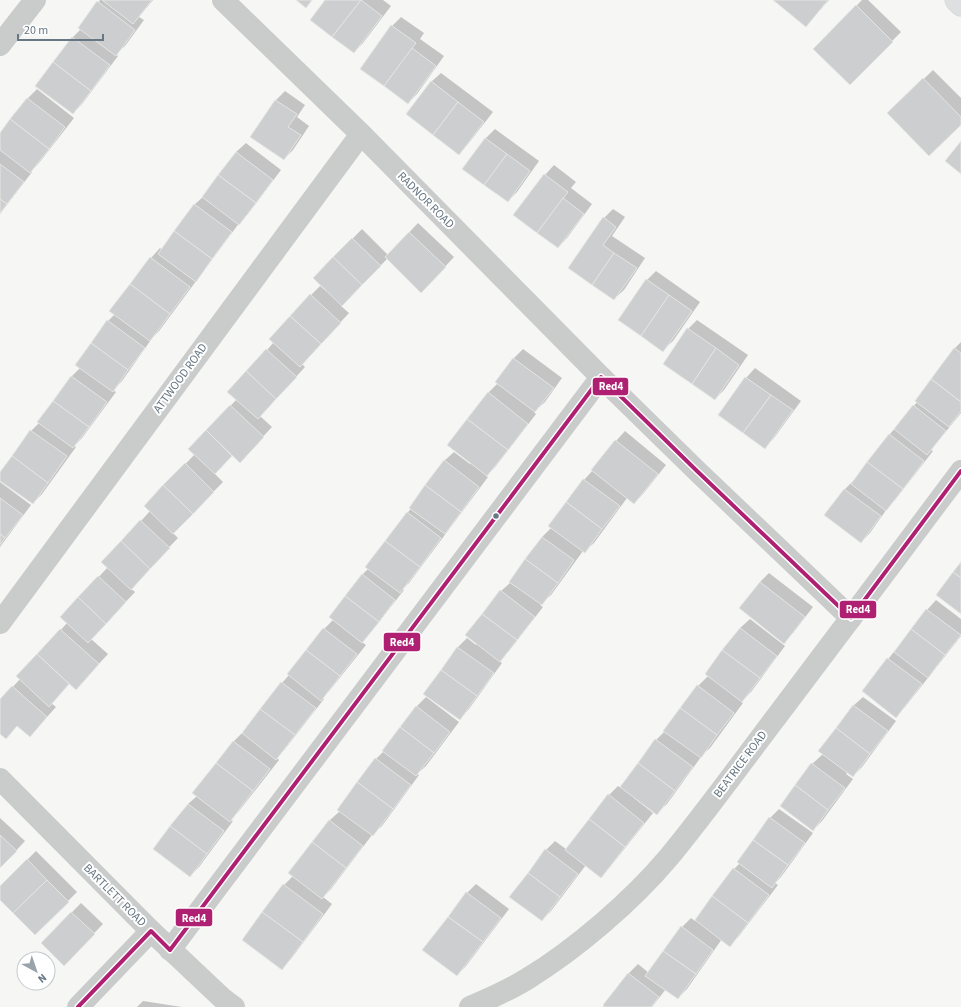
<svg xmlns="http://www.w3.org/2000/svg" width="961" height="1007" viewBox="0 0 961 1007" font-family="'Source Sans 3',sans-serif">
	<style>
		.shadow { fill: #0003 }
		.building { fill: #cdcecf; stroke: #e5e5e4 }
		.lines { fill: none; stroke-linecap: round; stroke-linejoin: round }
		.primary-casing { stroke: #d3d3d3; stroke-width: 23 }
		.minor { stroke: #cacccc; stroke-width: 22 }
		.primary { stroke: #dedfe0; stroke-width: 22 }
		.bus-1-casing { stroke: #fff; stroke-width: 7 }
		.bus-1 { stroke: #af2073; stroke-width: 4 }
		.bus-dot { fill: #677783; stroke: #fff; stroke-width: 1.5 }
		.labels { text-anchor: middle; stroke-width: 4; stroke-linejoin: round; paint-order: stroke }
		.street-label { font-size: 12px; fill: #677783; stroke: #fff }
		.line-badge { stroke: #fff; stroke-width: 1.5 }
		.badge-label { font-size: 11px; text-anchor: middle; font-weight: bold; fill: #fff }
	</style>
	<rect width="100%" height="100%" fill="#f6f6f5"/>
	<g class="shadow">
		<path d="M100,0H153L139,17L144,20L125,46L116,54L118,56L82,104L73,113L36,85L73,37L81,29Z"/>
		<path d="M326,0H383L391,6L363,43L354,52Z"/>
		<path d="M774,0H829L806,26Z"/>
		<path d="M862,0H868L901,32L850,84L815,49Z"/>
		<path d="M401,17L424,33L420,39L444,56L417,94L408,103L392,26Z"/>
		<path d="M933,70L961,98V124L889,113Z"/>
		<path d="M441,73L493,112L468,144L459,154L431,82Z"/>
		<path d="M37,89L74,118L39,163L31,171L32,172L0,214V134L28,98Z"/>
		<path d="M285,91L305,105L297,117L309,126L293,150L284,159L251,137L276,100Z"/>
		<path d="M495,129L539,161L517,192L508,201L463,169L486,138Z"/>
		<path d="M246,143L281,170L248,214L240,222L159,331L153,337L122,381L113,390L116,392L82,438L74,446L76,447L42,494L33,503L0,480V474L31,431L39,423L38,422L72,376L81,367L108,321L115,314L151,258L160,248L162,250L194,205L204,196L236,152Z"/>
		<path d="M554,165L576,182L571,188L592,204L567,238L558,247L545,175Z"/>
		<path d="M613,209L625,217L612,236L645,258L624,290L614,299L569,268L604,218Z"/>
		<path d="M418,223L454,257L431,282L387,259L341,306L349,313L302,364L305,367L260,416L272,427L240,461L233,454L214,473L223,482L173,533L178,538L130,588L135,592L91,639L108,654L85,679L70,683L51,703L56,707L30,736L18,725L0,733V701L20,679L18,676L68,622L61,617L108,567L141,521L150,511L145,506L195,454L189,449L237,399L267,350L274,342L311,295L320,286L326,291L327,290L314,278L362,229L388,255Z"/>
		<path d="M656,271L700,302L673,341L663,350L647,280Z"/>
		<path d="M697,320L748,355L724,390L715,399L688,329Z"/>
		<path d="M961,342V413L931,450L933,451L895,500L889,506L870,533L861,542L825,515L845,489L854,480L890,434L918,401L916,400L955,348Z"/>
		<path d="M523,349L562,378L545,402L534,412L536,414L496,466L486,476L488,477L409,583L402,589L404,590L371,632L362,642L366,645L330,690L322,697L324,699L285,749L277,758L279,760L239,811L230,820L233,821L199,867L190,876L188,804L197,796L194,793L234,741L243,732L282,683L289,675L288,674L324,629L333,620L362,575L369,568L444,461L454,452L470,464L471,463L488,393L498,383L496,382L514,358Z"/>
		<path d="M755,368L801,401L774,438L765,448L719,415L746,378Z"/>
		<path d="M625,431L666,465L643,494L634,503L627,498L594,543L584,552L583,551L551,595L540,605L543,607L509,651L499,661L502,663L469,709L460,719L425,694L458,647L467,638L476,645L501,591L511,582L542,537L552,527L550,525L584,480L593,470L616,441Z"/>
		<path d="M0,482L31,505L0,547Z"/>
		<path d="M769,573L813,607L793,633L784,642L740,608L760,582Z"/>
		<path d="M936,600L961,619V636L905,707L896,716L863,691L927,610Z"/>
		<path d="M750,619L785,646L751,692L741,702L743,703L710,748L700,757H701L667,804L657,813L635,796L634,798L653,813L610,867L601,877L586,865L551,911L542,920L546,850L555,841L566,849L609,795L618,786L621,788L656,740L665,731L698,686L708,676L740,628Z"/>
		<path d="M426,697L459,722L426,766L417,774L419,775L382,826L372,835L331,889L323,897L332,904L291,959L282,969L243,940L284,885L293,876L290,873L330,820L340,811L376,759L384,751L416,707Z"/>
		<path d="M863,697L896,721L862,767L853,776L848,772L846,774L853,779L822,821L813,830L812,764L823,754L853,706Z"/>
		<path d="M779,809L813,833L781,877L775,883L778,885L739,936L730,945L722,939L687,989L678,998L666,989L652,1007H603L628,974L638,964L649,973L682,927L691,918L695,921L734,869L740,863L770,818Z"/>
		<path d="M0,818L25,841L0,868Z"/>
		<path d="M36,851L77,892L35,934L0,898V887Z"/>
		<path d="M476,884L509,909L466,966L457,975L467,893Z"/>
		<path d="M81,903L103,924L73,955L42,943Z"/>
		<path d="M143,1001L182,1007H137Z"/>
	</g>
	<g class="building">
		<path d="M102,0H152L133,24Z"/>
		<path d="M296,0H312L306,8Z"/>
		<path d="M325,0H361L332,37L310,20Z"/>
		<path d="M361,0L382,16L354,53L332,37Z"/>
		<path d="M773,0H828L806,27Z"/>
		<path d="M97,1L135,30L116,56L78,28Z"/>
		<path d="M856,5L893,42L850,85L813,49Z"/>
		<path d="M391,25L416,43L384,86L360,69Z"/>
		<path d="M72,37L110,65L91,91L53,62Z"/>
		<path d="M412,48L436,66L408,104L384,86Z"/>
		<path d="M53,62L91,91L73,114L35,86Z"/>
		<path d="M923,78L961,117V125L929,156L887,113Z"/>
		<path d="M431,81L458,102L433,135L406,114Z"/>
		<path d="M27,98L65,127L49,149L10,119Z"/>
		<path d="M275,100L297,114L288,127L301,135L284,160L250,137Z"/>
		<path d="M458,102L484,122L459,155L433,135Z"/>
		<path d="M10,119L49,149L30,173L0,150V133Z"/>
		<path d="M485,138L507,154L484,185L462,169Z"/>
		<path d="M961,141V174L945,161Z"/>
		<path d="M236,152L273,180L256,203L218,175Z"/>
		<path d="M507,154L530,171L508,202L484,185Z"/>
		<path d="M0,164L24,182L7,204L0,199Z"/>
		<path d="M544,174L568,192L537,233L513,215Z"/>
		<path d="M218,175L256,203L239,225L202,197Z"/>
		<path d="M563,198L584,214L558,248L537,233Z"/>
		<path d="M0,199L7,204L0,213Z"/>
		<path d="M194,204L232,232L212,259L174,231Z"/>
		<path d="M603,217L616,227L603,245L614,253L592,285L568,268Z"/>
		<path d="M174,231L212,259L196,282L158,254Z"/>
		<path d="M409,232L446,267L421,293L385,257Z"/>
		<path d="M352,238L381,266L362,285L333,257Z"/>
		<path d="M614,253L637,268L614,300L592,285Z"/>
		<path d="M150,257L190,287L170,314L130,284Z"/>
		<path d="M333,257L362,285L342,306L313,278Z"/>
		<path d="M646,279L669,295L641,336L618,320Z"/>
		<path d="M130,284L170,314L150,341L109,311Z"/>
		<path d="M310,294L341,323L321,344L290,316Z"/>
		<path d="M669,295L692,311L663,352L641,336Z"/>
		<path d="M290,316L321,344L300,367L269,339Z"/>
		<path d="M107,320L145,348L128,370L91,343Z"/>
		<path d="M687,328L716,348L692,384L663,364Z"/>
		<path d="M91,343L128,370L113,392L75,365Z"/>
		<path d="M716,348L739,365L715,400L692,384Z"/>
		<path d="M954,348L961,353V402L931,379Z"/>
		<path d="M266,349L297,377L276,399L246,371Z"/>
		<path d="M513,358L554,388L535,412L495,382Z"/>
		<path d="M246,371L276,399L258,419L227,392Z"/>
		<path d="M71,376L107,402L89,427L53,401Z"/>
		<path d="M745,377L771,395L743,433L718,415Z"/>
		<path d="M931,379L961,402V411L949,427L915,401Z"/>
		<path d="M488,392L528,424L508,450L467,419Z"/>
		<path d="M771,395L793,410L765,449L743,433Z"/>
		<path d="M53,401L89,427L73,448L37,422Z"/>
		<path d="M230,405L264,437L240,463L206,430Z"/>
		<path d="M913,405L946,431L927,455L894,429Z"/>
		<path d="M467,419L508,450L487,476L447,445Z"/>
		<path d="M30,430L67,456L48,483L12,456Z"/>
		<path d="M206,430L232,456L215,474L188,449Z"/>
		<path d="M889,434L924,461L903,489L867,462Z"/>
		<path d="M615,440L658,474L634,504L591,470Z"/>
		<path d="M12,456L48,483L33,504L0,481V472Z"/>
		<path d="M444,460L479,487L461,512L425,485Z"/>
		<path d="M867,462L903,489L886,511L851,484Z"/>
		<path d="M185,463L214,492L193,514L163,485Z"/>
		<path d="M583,479L620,506L602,529L566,502Z"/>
		<path d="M163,485L193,514L173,534L144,506Z"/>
		<path d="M425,485L461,512L445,534L409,508Z"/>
		<path d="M844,489L881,516L861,543L824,515Z"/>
		<path d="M0,498L23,515L5,538L0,534Z"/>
		<path d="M566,502L602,529L585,553L548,526Z"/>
		<path d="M407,512L441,538L420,567L385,541Z"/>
		<path d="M140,520L170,548L150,569L121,541Z"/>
		<path d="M0,534L5,538L0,545Z"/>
		<path d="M542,537L574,560L558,583L525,559Z"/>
		<path d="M121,541L150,569L131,590L101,562Z"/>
		<path d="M385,541L420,567L400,593L365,567Z"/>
		<path d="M525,559L558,583L542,605L509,582Z"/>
		<path d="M961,562V578L953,572Z"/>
		<path d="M953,572L961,578V614L936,595Z"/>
		<path d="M362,574L395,600L379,622L345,596Z"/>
		<path d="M98,576L126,602L106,624L78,597Z"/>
		<path d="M760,582L805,617L784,644L739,608Z"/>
		<path d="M500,590L535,617L517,640L482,614Z"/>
		<path d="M345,596L379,622L362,643L329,617Z"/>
		<path d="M78,597L106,624L88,643L60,617Z"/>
		<path d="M926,609L961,635L945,655L911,629Z"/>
		<path d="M482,614L517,640L500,662L465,635Z"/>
		<path d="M323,628L357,654L340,676L306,650Z"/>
		<path d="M740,628L777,656L760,678L722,650Z"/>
		<path d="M60,629L99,664L76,690L37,654Z"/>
		<path d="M911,629L945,655L928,678L894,652Z"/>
		<path d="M457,647L494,673L477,696L441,670Z"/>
		<path d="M306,650L340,676L321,701L287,674Z"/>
		<path d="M722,650L760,678L742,702L705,674Z"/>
		<path d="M37,654L69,684L49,707L16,676Z"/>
		<path d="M887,658L922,684L896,718L862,691Z"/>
		<path d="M441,670L477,696L460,720L423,694Z"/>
		<path d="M281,682L316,708L295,735L260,709Z"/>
		<path d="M697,685L734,713L717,735L680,708Z"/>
		<path d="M12,686L47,717L30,737L17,726L6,739L0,734V699Z"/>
		<path d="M853,705L888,731L870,754L836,728Z"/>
		<path d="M416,706L450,732L434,753L400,727Z"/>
		<path d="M680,708L717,735L701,758L663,731Z"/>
		<path d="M260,709L295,735L276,760L242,733Z"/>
		<path d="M400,727L434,753L416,776L382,751Z"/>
		<path d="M836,728L870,754L853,777L818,751Z"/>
		<path d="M655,739L693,767L675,791L638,763Z"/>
		<path d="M233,741L270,769L253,791L216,763Z"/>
		<path d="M375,758L411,785L393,809L357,782Z"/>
		<path d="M216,763L253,791L230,822L192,793Z"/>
		<path d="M638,763L675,791L657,815L620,787Z"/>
		<path d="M811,763L845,788L828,810L795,785Z"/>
		<path d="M357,782L393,809L373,836L337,810Z"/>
		<path d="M795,785L828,810L813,831L780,806Z"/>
		<path d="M608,794L644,823L625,847L589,819Z"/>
		<path d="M188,804L224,831L207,854L170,826Z"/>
		<path d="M769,817L805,843L788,865L753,840Z"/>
		<path d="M589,819L625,847L601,878L565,850Z"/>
		<path d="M329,820L363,846L346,868L312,842Z"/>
		<path d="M170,826L207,854L190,877L153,849Z"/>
		<path d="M0,835L17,851L0,868Z"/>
		<path d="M753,840L788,865L772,888L737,862Z"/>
		<path d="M312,842L346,868L322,899L288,873Z"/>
		<path d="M545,849L578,874L560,897L528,873Z"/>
		<path d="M27,859L47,880L13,913L0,900V886Z"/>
		<path d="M733,868L769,895L748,923L712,896Z"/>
		<path d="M528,873L560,897L542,921L509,897Z"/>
		<path d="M47,880L69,902L35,935L13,913Z"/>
		<path d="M283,884L323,914L303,942L262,912Z"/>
		<path d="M466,892L501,918L483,942L448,917Z"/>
		<path d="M712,896L748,923L730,947L695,920Z"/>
		<path d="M71,912L95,934L64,966L41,943Z"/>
		<path d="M262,912L303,942L282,970L242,940Z"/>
		<path d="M448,917L483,942L457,976L422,950Z"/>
		<path d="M681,926L713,950L696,974L663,951Z"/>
		<path d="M663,951L696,974L678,999L645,976Z"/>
		<path d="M628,973L659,997L651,1007H605L603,1005Z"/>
	</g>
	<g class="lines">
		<defs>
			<path id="primary" d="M956,0L961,5"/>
		</defs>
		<use href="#primary" class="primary-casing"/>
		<g class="minor">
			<path d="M223,0L361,134L601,377L697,471L851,618"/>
			<path d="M0,45L35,0"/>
			<path d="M0,623L361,134"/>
			<path d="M0,779L151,931L222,998L234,1007"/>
			<path d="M170,950L601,377"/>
			<path d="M78,1007L151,931"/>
			<path d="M470,1007C489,999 509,990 527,979C576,949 632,901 669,857C707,811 741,763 777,716C839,634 900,553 961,471"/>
		</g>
		<use href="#primary" class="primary"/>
		<defs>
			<path id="bus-1" d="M78,1007L151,931L170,950L601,377L697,471L851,618L961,471"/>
		</defs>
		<use href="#bus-1" class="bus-1-casing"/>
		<use href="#bus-1" class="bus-1"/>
	</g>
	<circle class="bus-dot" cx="496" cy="516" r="3.5"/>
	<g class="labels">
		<g class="street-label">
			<text transform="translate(426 200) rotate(45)" y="4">RADNOR ROAD</text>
			<text transform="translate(180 378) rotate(-54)" y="4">ATTWOOD ROAD</text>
			<text transform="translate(740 764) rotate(-53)" y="4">BEATRICE ROAD</text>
			<text transform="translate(115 895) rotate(45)" y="4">BARTLETT ROAD</text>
		</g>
	</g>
	<g class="line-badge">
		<rect x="592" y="377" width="37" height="19" rx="4" fill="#af2073"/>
		<rect x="839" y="600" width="38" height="19" rx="4" fill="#af2073"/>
		<rect x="383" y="632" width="38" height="20" rx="4" fill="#af2073"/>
		<rect x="175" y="908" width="38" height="19" rx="4" fill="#af2073"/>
	</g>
	<g class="badge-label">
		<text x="611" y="390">Red4</text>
		<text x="858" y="613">Red4</text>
		<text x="402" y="646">Red4</text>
		<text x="194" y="922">Red4</text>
	</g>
	<g transform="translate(36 971) rotate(140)"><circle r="19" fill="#ffffff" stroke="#c2c9cd"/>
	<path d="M0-3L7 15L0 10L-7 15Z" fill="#99a3ab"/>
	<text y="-6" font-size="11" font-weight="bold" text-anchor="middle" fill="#677783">N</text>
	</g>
	<path d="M18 34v6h85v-6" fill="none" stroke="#677783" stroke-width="2"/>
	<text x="24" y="34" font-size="12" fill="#677783" stroke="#ffffff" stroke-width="3" paint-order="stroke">20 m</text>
</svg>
